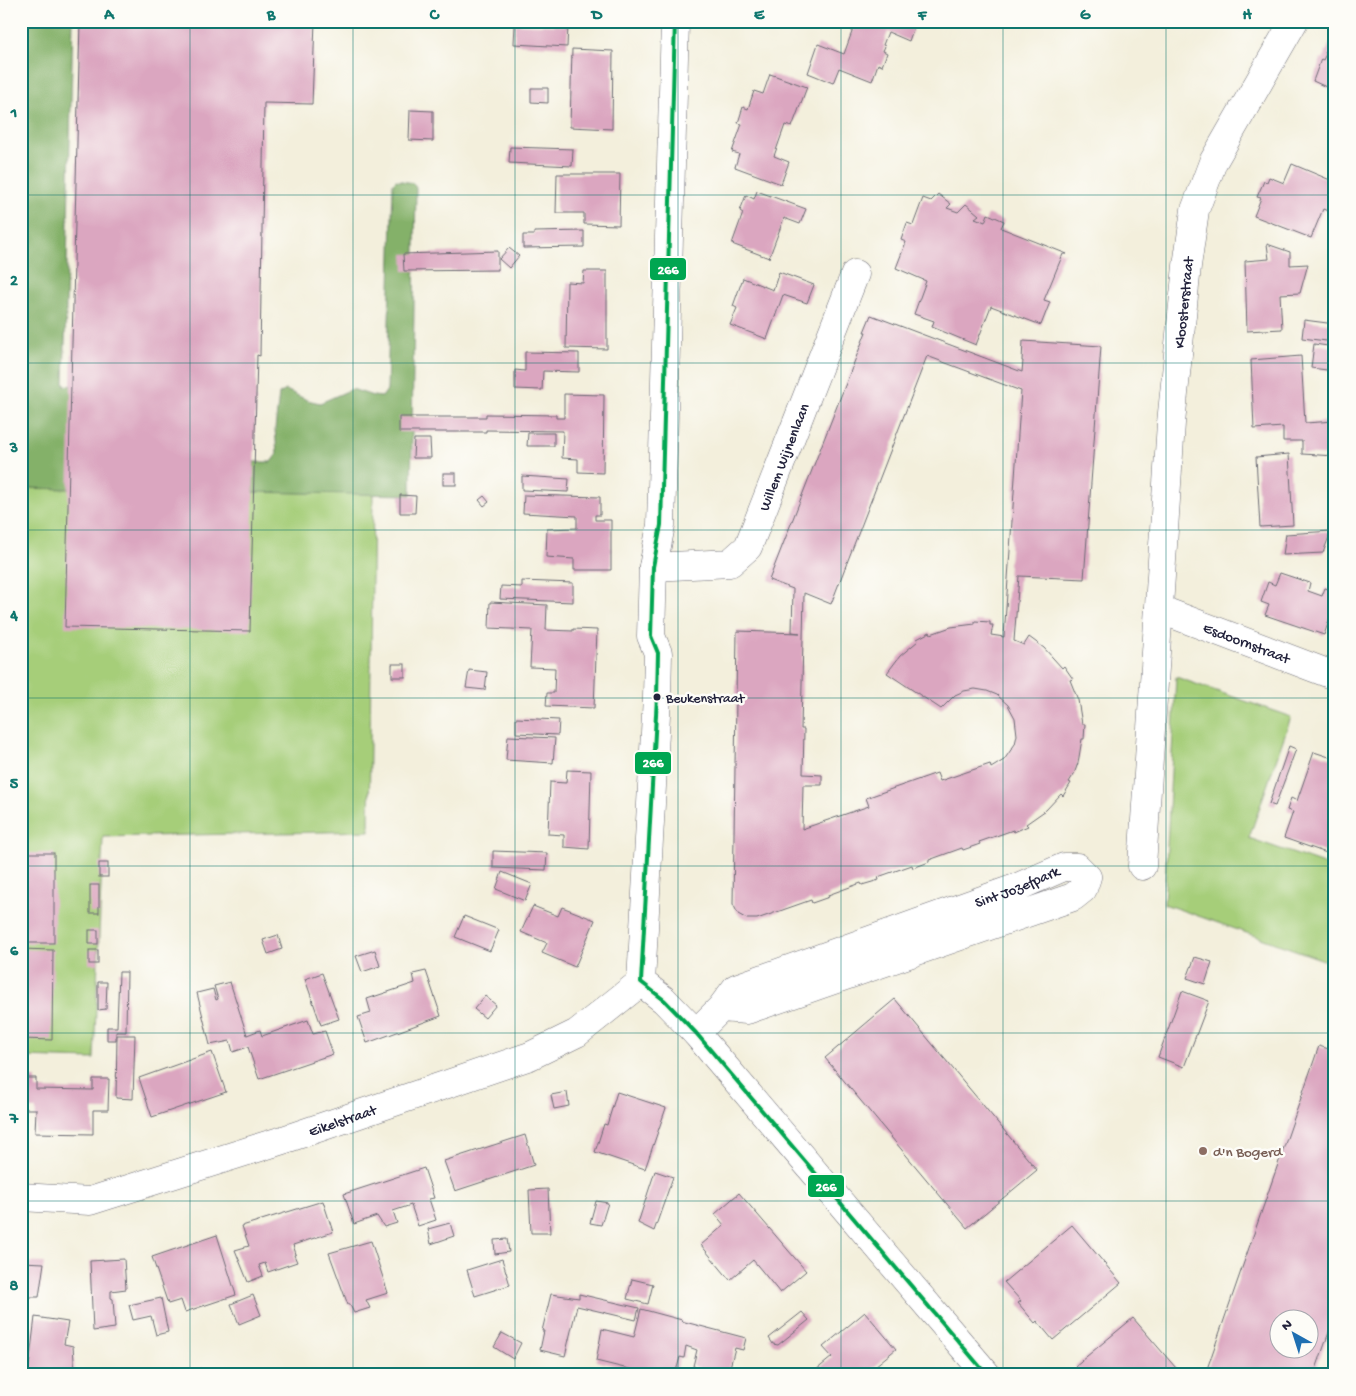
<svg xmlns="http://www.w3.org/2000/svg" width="1356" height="1396" viewBox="0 0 1356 1396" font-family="'Gochi Hand',sans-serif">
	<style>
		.green { fill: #a6ce79; stroke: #64785a }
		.forest { fill: #84b169; stroke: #536a52 }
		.building { fill: #dba6c0; fill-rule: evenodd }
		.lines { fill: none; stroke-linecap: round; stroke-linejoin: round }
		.minor-casing { stroke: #6b6a73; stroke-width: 29 }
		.minor { stroke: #fff; stroke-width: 28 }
		.bus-1-casing { stroke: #fdfcf7; stroke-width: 8 }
		.bus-1 { stroke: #00a651; stroke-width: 4 }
		.grid { fill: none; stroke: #0f766e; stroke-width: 1; stroke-opacity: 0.55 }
		.bus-dot { fill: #22223b; stroke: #fdfcf7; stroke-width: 2 }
		.education-dot { fill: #8d6e63; stroke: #fdfcf7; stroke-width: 2 }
		.labels { text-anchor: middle; stroke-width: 5; stroke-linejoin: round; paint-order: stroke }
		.bus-label { font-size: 14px; fill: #22223b; stroke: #fdfcf7; text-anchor: start }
		.street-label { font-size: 15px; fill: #22223b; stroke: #fdfcf7 }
		.education-label { font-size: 15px; fill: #785e54; stroke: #fdfcf7; text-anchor: start }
		.line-badge { stroke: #fdfcf7; stroke-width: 2 }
		.badge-label { font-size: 14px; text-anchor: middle; font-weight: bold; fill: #fff }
		.neatline { fill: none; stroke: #0f766e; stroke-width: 2 }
		.grid-label { font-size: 16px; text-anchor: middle; font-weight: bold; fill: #0f766e }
	</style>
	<rect width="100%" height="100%" fill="#fdfcf7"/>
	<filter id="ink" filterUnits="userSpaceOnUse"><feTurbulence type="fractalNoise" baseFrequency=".02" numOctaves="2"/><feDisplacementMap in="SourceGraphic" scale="10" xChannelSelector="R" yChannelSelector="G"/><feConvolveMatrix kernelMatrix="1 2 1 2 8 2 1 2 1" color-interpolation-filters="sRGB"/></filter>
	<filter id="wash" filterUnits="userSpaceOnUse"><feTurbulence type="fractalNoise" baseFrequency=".0096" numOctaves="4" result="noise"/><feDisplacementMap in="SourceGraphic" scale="20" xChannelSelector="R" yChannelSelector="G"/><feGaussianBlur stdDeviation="1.12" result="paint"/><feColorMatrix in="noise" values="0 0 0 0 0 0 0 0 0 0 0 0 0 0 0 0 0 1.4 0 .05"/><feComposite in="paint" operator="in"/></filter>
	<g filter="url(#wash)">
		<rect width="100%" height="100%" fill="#f3efdc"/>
		<g class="green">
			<path d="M21,488L373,494L369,831L103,837L94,1059L21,1057Z"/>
			<path d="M1176,677L1291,717L1249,838L1335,868V964L1164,904Z"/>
		</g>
		<path class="forest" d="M30,21H73L64,385L104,389L135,462H271L277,454L275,429L279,394L286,390L307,400L320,403L352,389L373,396L382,397L387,390L393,183L396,180L413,183L416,188L411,495L21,488V93Z"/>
		<g id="blocks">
			<g class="building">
				<path d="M80,21H315L312,104L264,103L260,356L257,355L250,631L65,627Z"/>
				<path d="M554,21H579V24L554,25Z"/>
				<path d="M856,21H916L909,41L888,32L883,45L885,46L883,51L887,53L882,66L878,64L872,81L839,68L833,83L808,73L818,44L844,54Z"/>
				<path d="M515,24L568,26L567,47L514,44Z"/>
				<path d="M1330,43L1335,45V91L1313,81L1321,59L1323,60L1326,54L1325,52L1327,50Z"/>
				<path d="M572,49L613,51L612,129L570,127Z"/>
				<path d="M770,74L807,87L792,127L785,125L774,156L789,162L781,184L735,167L739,154L732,152L742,124L738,123L743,107L748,109L754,91L763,94Z"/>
				<path d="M531,88H548V103L531,102Z"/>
				<path d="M410,110L433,111V141L409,140Z"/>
				<path d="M510,147L573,149L572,166L509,163Z"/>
				<path d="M1292,164L1335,182V214L1323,209L1311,238L1254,216L1261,198L1257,197L1264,181L1267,182L1269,177L1284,183Z"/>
				<path d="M557,174H620L619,225L584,224V213H556Z"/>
				<path d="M757,191L806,209L800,224L784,218L769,258L732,244L743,213L740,211L746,195L754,199Z"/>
				<path d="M938,194L951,204L947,208L958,212L966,204L979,215L975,218L985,222L988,214L1004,221L1001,228L1067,254H1063L1044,300L1050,302L1041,325L991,306L976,345L932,327L934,321L914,314L926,281L896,268L906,242L901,240L907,223L913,225L923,198L931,201Z"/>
				<path d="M584,231V247L523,248V235H534V232Z"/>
				<path d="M1267,244L1290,252V265L1308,264L1300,293L1280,294L1282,329L1247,331L1245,261L1269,259Z"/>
				<path d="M509,248L519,256L509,268L499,259Z"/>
				<path d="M498,251V270L404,271L403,254Z"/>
				<path d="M584,271H607V349L566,348L567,282L583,283Z"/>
				<path d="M779,272L814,285L807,303L783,295L767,339L730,325L737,308L733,306L743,278L773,290Z"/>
				<path d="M871,315L1022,372L1023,361H1022L1023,341L1101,346L1084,579L1019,576L1014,641L1024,645L1029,637L1044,648L1062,668L1064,666L1073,679L1070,680L1078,700L1082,724H1085L1084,739H1082L1078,763L1074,774L1069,782L1071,783L1063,796L1061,794L1046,810L1026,824L1028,826L1014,832L1013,830L979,842L980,844L963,850L962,848L929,860V862L913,868L912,865L878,877L879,880L862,885L861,883L828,895L829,897L812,903L811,900L757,919H747L738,914L733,904L737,631L800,633L792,632L793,589L769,580L866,332H864ZM927,356L1021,391L1004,637L991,635L993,625H990V622L975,621V624L951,627L931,634L930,632L917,639L918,641L900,656L887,673L941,709L955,695L964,691L975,689L987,691L997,695L1008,705L1015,718L1017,735L1015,744L1004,760L991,768L990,764L940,781L937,773L866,798L869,806L802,829L803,785H822V775L803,774L804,729H801L804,593L831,604Z"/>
				<path d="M1304,320L1335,324V342L1302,338Z"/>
				<path d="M1314,344L1335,347V371L1311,368Z"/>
				<path d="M525,352L579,353V372L543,371L542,390L515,389V370L525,371Z"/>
				<path d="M1301,356L1305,423L1335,421V456L1302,454V441H1283V427L1254,429L1251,360Z"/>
				<path d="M564,394L604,395L603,473L578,472V459L562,458L563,431L486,430V432H399V417H486V414L556,415V418H564Z"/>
				<path d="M528,433H554V446H527Z"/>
				<path d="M414,439H430L431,458H413Z"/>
				<path d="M1289,454L1293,525L1260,527L1256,457Z"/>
				<rect x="443" y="473" width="13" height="12"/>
				<path d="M522,476L569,479L568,492L522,490Z"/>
				<path d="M400,495L416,496L415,513H400Z"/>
				<path d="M524,495L600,497V515H595V520H611V570H574V559L546,557L547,529L577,528V516L523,513Z"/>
				<path d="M484,496L489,502L484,506L479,500Z"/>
				<path d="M1331,531L1323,553L1283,555L1286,534Z"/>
				<path d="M1280,573L1310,583L1308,591L1322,596L1325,588L1335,591V603L1324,635L1265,615L1269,605L1261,602L1268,582L1275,585Z"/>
				<path d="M522,581L573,583V602L500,599L501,586L522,587Z"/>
				<path d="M490,602L547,605L546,630L573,631V629L597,630L594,708L546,706L547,693H554L555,668L530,667L532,630L489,628Z"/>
				<rect x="392" y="664" width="13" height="13"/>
				<path d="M469,670L487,672L485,690L466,688Z"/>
				<path d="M516,718L559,720L558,735L516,733Z"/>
				<path d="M508,736L555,738L553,763L506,760Z"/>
				<path d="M1289,746L1296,749L1275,806L1269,804Z"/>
				<path d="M1314,752L1335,759V856L1284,838L1293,812L1287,810L1291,798L1297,801Z"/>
				<path d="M567,770L591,771L589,849L564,847V835L548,834L550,782L566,783Z"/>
				<path d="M493,851L547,853L546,870L493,868Z"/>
				<rect x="21" y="853" width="33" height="90"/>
				<rect x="99" y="863" width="9" height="14"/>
				<path d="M502,872L532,884L525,901L496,889Z"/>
				<rect x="90" y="885" width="9" height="28"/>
				<path d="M533,906L558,916L562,907L595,920L575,967L542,953L547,943L521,932Z"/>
				<path d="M464,916L499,930L490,951L455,937Z"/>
				<rect x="89" y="930" width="9" height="14"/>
				<path d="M278,935L282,949L268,954L263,940Z"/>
				<path d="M21,949L53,950L52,1040L21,1039Z"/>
				<rect x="89" y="950" width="9" height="14"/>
				<path d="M375,950L380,966L362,972L356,956Z"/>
				<path d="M1195,957L1212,962L1205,984L1187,978Z"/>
				<path d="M426,971L441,1016L367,1043L358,1017L371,1013L367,999L415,983L413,974Z"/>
				<path d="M119,972H127L126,1032H116V1040H107V1027H117Z"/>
				<path d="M322,973L339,1019L321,1025L305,979Z"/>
				<path d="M98,982H107L106,1009L98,1010Z"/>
				<path d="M230,982L247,1035L260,1030L262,1036L308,1020L313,1034L325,1031L333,1054L259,1079L248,1047L233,1052L230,1041L210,1045L197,993L213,989L216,1000L218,999L214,986Z"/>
				<path d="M1182,991L1209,1001L1184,1067L1158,1057Z"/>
				<path d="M485,996L496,1005L485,1018L474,1009Z"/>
				<path d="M895,999L1037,1170L967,1228L825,1058Z"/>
				<path d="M117,1035H135L133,1099L116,1098Z"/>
				<path d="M1335,1042V1315L1314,1375H1225L1207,1369L1319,1046L1332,1050ZM1278,1318H1308V1348H1278Z"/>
				<path d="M212,1052L226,1092L152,1117L139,1078Z"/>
				<path d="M21,1078H36V1089L93,1090V1079H109L108,1110H93V1134L35,1133L36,1109H21Z"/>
				<path d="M567,1092L569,1106L554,1109L551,1095Z"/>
				<path d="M617,1092L666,1108L645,1169L595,1152L604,1124L607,1125Z"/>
				<path d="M525,1135L534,1165L455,1191L444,1161Z"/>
				<path d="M424,1168L434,1198L429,1199L436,1220L418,1226L411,1205L393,1211L397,1223L384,1227L377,1216L354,1224L344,1194Z"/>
				<path d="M655,1171L673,1177L654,1231L638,1223Z"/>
				<path d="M548,1189L550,1233H531L529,1190Z"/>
				<path d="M739,1193L806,1271L780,1293L753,1260L730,1280L701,1245L724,1225L715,1214Z"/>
				<path d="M323,1201L333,1232L293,1245L296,1254L294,1255L297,1262L268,1272L265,1263L259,1265L263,1276L248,1282L235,1250L249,1246L242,1226Z"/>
				<path d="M596,1201L608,1203L601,1225L590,1223Z"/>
				<path d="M450,1223L454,1236L431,1244L428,1229Z"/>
				<path d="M1072,1225L1121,1283L1053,1340L1037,1321L1035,1323L1018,1303L1021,1301L1004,1282Z"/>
				<path d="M217,1235L236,1295L185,1312L181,1300L168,1304L152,1257Z"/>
				<path d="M507,1239L509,1252L495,1254L494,1240Z"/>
				<path d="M371,1241L388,1293L366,1300L370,1308L354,1313L350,1305H348L329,1253Z"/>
				<path d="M124,1259L126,1289L111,1291V1298L113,1299L115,1328L93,1331L90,1261Z"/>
				<path d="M502,1259L510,1285L475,1296L467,1270Z"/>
				<path d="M21,1262L44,1263L39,1297H21Z"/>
				<path d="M632,1279L653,1284L648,1304L627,1299Z"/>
				<path d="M551,1294L579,1298V1294L639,1308L636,1320L577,1306L565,1356L540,1350L544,1331H542Z"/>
				<path d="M253,1295L261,1315L239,1324L231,1304Z"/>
				<path d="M161,1298L168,1332L156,1335L151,1316L133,1320L129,1305Z"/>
				<path d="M641,1309L682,1320L681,1321L746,1338L743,1350L735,1348L728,1375H721L693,1366L697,1350L686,1346L684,1358L680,1357L675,1375H653L596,1361L602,1329L634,1337Z"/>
				<path d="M802,1312L809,1320L778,1345L773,1344L769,1338Z"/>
				<path d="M865,1312L896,1349L864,1375H810L832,1357L823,1347Z"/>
				<path d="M35,1317L68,1322L64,1344L73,1346L75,1375H28Z"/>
				<path d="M1133,1318L1182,1375H1082L1075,1366Z"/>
				<path d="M502,1333L521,1343L513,1359L494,1347Z"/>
				<path d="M201,1368L203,1375H183V1374Z"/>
			</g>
		</g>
	</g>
	<g filter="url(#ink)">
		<use href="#blocks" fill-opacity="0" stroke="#6b6a73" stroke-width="1"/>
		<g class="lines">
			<defs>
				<g id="minor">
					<path d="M675,21L661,525L653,567L651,636L658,653L657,697L641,982L664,1000L696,1033L987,1375"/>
					<path id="s1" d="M653,567L730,563L748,547L855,274"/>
					<path id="s2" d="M1159,609L1335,676"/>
					<path id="s3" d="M1142,866L1171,423L1187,266L1195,210L1213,162L1294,21"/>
					<path id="s4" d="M696,1033L721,1008L736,988L1013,889L1064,867H1077L1087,877L1083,889L1073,897L747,1010L721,1008"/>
					<path id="s5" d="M21,1197L90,1201L286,1139L530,1056L577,1033L641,982"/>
				</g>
			</defs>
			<use href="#minor" class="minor-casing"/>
			<use href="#minor" class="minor"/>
			<defs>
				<path id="bus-1" d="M675,21L661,525L653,567L651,636L658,653L657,697L641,982L664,1000L696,1033L987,1375"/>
			</defs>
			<use href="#bus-1" class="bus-1-casing"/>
			<use href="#bus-1" class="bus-1"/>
		</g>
	</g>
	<path class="grid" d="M190,21V1375M353,21V1375M515,21V1375M678,21V1375M841,21V1375M1003,21V1375M1166,21V1375M21,195H1335M21,363H1335M21,530H1335M21,698H1335M21,866H1335M21,1033H1335M21,1201H1335"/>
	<circle class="bus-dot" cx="657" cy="697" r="4.5"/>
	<circle class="education-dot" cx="1203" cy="1151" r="5"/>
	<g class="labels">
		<g class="bus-label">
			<text x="666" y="702">Beukenstraat</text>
		</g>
		<g class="street-label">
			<text dy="5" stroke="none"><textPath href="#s3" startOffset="565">Kloosterstraat</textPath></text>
			<text dy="5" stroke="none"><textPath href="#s1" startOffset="198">Willem Wijnenlaan</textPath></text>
			<text dy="5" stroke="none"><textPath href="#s2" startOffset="94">Esdoornstraat</textPath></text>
			<text dy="5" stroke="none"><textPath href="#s4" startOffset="359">Sint Jozefpark</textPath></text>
			<text dy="5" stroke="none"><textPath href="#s5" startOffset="334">Eikelstraat</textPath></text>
		</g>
		<g class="education-label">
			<text x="1213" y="1156">d'n Bogerd</text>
		</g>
	</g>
	<g class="line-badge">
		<rect x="649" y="257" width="38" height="24" rx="5" fill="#00a651"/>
		<rect x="634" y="751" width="38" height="24" rx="5" fill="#00a651"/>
		<rect x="807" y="1174" width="38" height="24" rx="5" fill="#00a651"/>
	</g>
	<g class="badge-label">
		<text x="668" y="274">266</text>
		<text x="653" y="767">266</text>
		<text x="826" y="1191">266</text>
	</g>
	<rect width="1356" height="1396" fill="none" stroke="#fdfcf7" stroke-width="55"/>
	<g transform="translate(1294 1334) rotate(321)"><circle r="24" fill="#fdfcf7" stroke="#a5a5ac"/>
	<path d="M0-4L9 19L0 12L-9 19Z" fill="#1f6fb2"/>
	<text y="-8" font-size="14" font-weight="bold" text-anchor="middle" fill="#22223b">N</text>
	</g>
	<rect x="28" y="28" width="1300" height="1340" class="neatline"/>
	<g class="grid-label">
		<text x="109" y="19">A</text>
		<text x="271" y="19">B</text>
		<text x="434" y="19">C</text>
		<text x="597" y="19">D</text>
		<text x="759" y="19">E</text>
		<text x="922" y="19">F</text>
		<text x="1085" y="19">G</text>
		<text x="1247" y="19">H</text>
		<text x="14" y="117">1</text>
		<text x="14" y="285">2</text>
		<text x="14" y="452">3</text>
		<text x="14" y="620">4</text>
		<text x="14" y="788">5</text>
		<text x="14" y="955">6</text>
		<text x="14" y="1123">7</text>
		<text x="14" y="1290">8</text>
	</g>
</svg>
